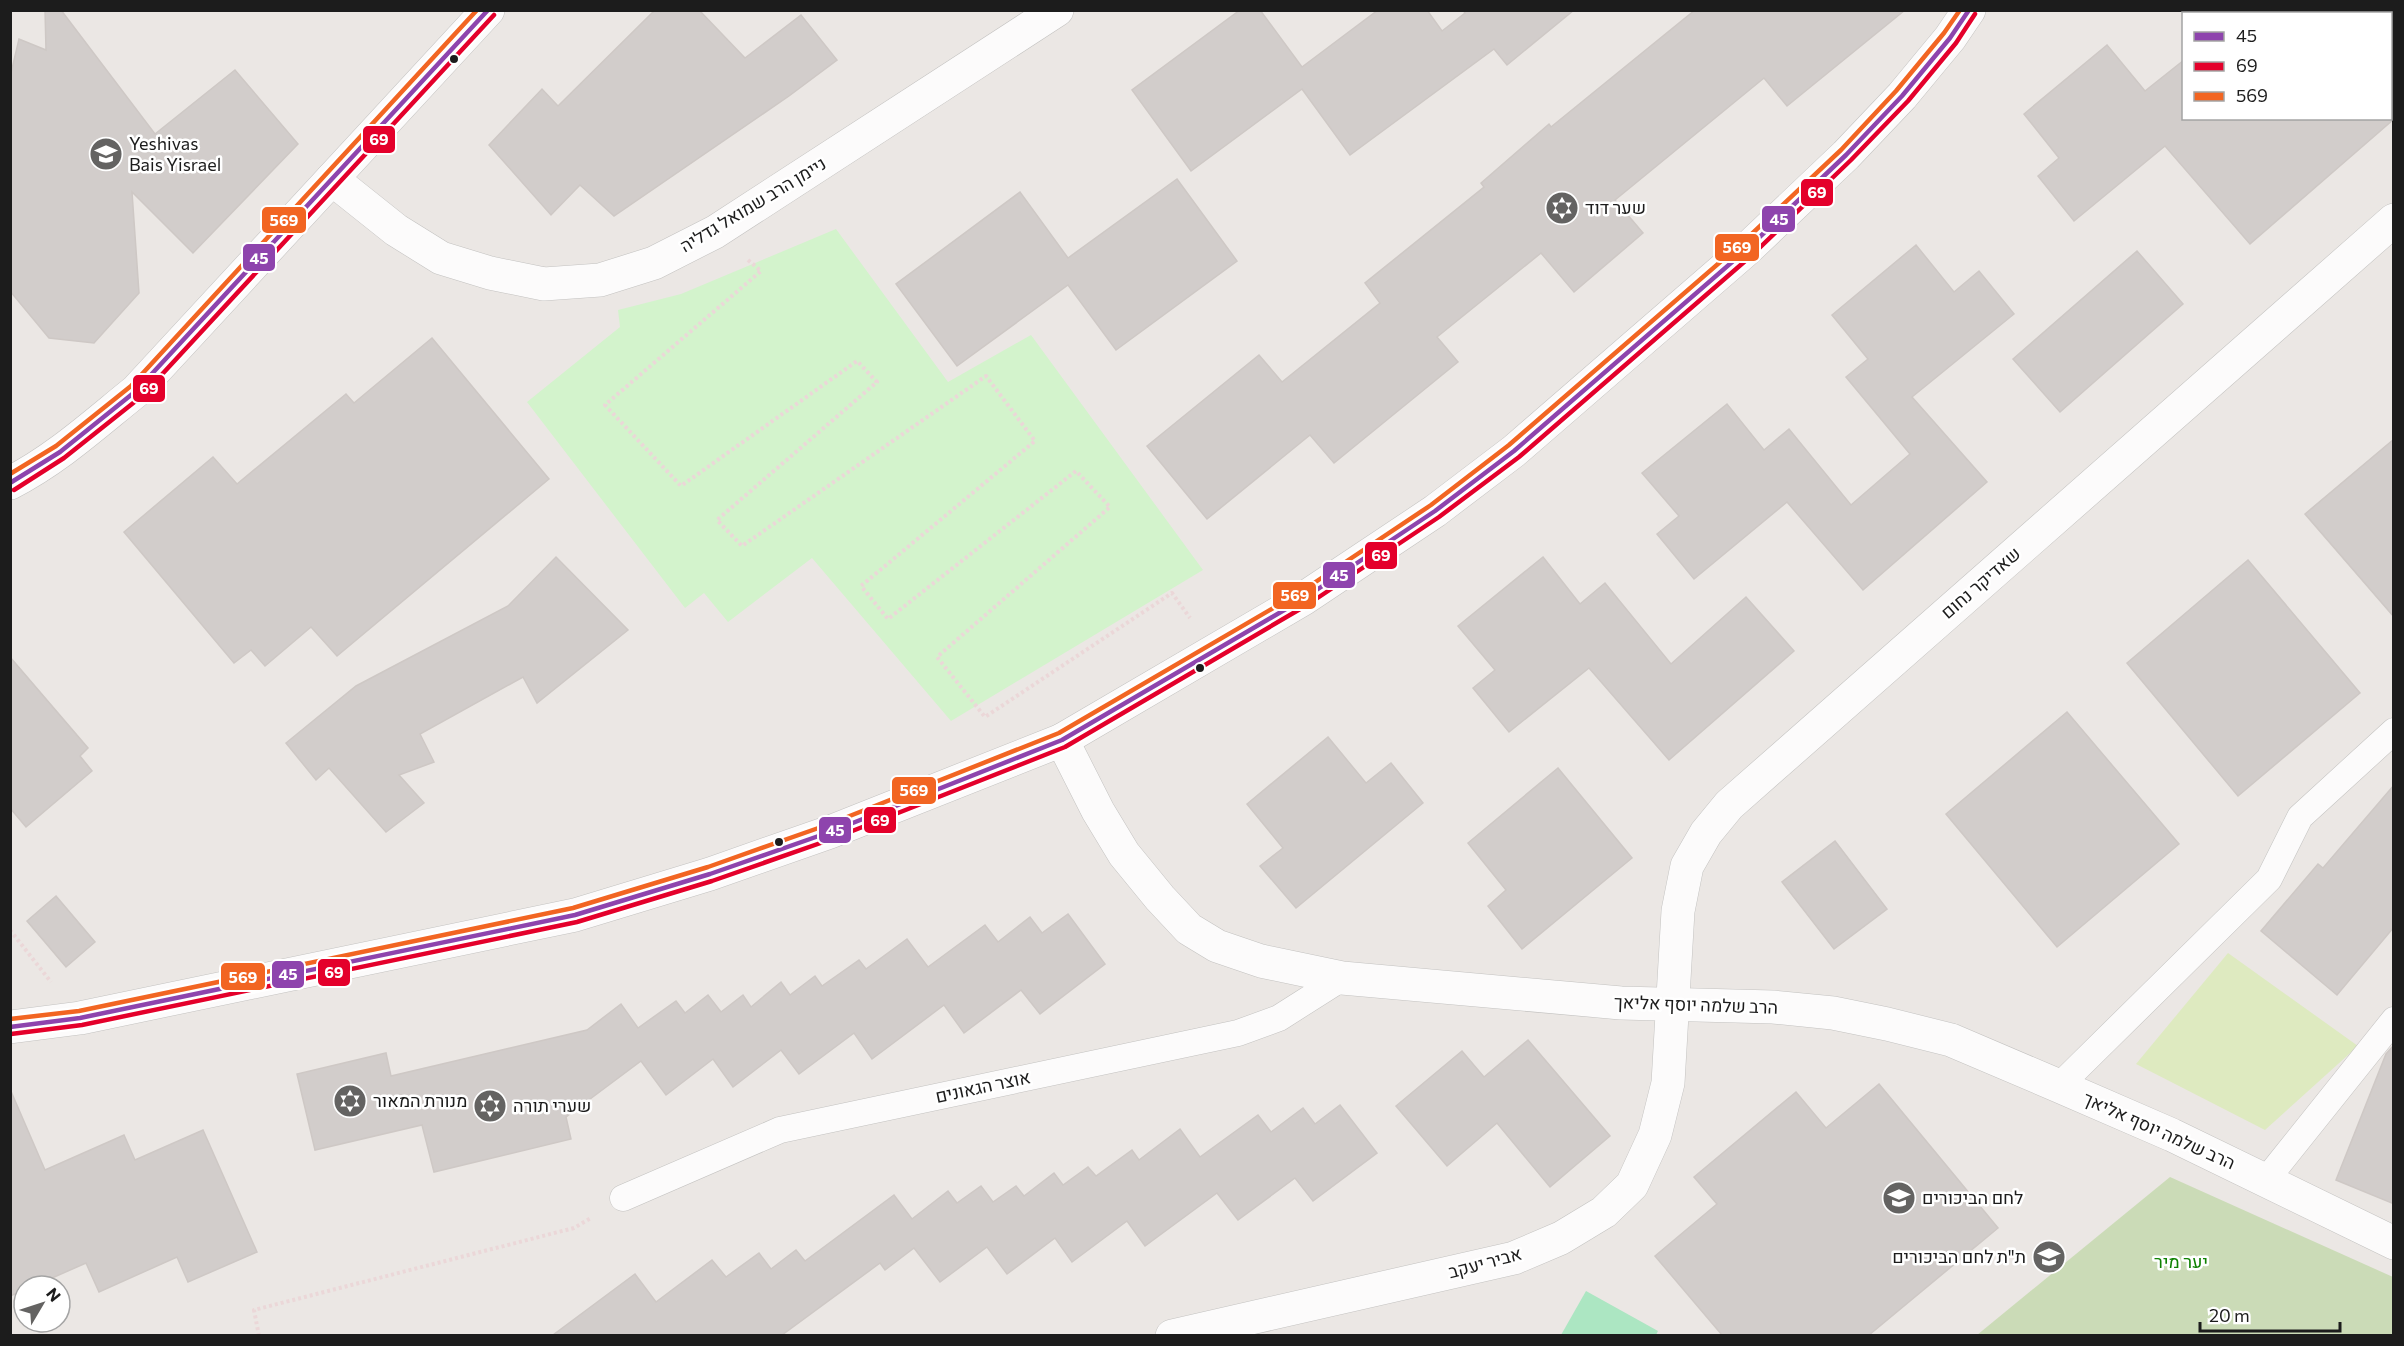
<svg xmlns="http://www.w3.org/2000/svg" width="2404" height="1346" viewBox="0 0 2404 1346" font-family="Commissioner,Heebo,sans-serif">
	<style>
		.grass { fill: #deeac0 }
		.forest { fill: #cbdbb7 }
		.park { fill: #d3f3cc }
		.pitch { fill: #ace6c2 }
		.building { fill: #d2cdcb; stroke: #cec8c5; stroke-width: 1.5 }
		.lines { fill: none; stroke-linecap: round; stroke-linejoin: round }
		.service-casing { stroke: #c3c2c0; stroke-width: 27 }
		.minor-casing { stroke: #c3c2c0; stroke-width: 34 }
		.path { stroke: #ebd7d8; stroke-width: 4; stroke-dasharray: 3 3; stroke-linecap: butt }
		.service { stroke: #fcfbfb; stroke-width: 26 }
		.minor { stroke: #fcfbfb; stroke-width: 33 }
		.bus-1-casing { stroke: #fff; stroke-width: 9 }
		.bus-2-casing { stroke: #fff; stroke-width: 9 }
		.bus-3-casing { stroke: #fff; stroke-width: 9 }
		.bus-1 { stroke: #8e44ad; stroke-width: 4.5 }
		.bus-2 { stroke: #e4002b; stroke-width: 4.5 }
		.bus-3 { stroke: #f26522; stroke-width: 4.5 }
		.bus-dot { fill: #1c1c1c; stroke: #fff; stroke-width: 2 }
		.labels { text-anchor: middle; stroke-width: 5; stroke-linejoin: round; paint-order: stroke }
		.poi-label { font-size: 18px; fill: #1c1c1c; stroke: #fff; text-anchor: start }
		.street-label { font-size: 18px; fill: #1c1c1c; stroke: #fff }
		.park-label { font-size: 18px; fill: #0f8103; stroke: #fff }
		.line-badge { stroke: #fff; stroke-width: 2 }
		.badge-label { font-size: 16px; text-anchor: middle; font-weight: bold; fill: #fff }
	</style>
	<rect width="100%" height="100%" fill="#ebe7e4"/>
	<path class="grass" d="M2228,953L2358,1046L2265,1130L2136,1064Z"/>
	<path class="forest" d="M2170,1177L2393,1277V1335H1977Z"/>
	<path class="park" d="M836,229L948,382L1031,335L1203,570L951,721L812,558L728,622L704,593L685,608L527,402L620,327L618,310L681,294Z"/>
	<path class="pitch" d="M1586,1291L1658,1331L1656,1335H1561Z"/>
	<g class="building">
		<path d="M45,10H61L155,134L235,70L298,144L193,253L132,192L139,293L94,343L49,338L10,291V77L19,39L46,50Z"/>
		<path d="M655,10H699L745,58L801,15L837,60L789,96L614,216L580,185L551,215L489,145L542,89L558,106Z"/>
		<path d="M1240,10H1260L1302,67L1378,10H1427L1442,31L1465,13L1463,10H1574L1507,65L1494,49L1350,155L1302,89L1191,171L1132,90Z"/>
		<path d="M1695,10H1905L1787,106L1764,78L1615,200L1643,233L1574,292L1541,253L1437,337L1458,362L1334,463L1310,435L1207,519L1147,446L1259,355L1282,382L1380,303L1365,283L1484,187L1481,183L1549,124L1551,127Z"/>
		<path d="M2107,45L2145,91L2184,60V118L2394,119L2250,244L2165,146L2074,221L2038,176L2059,158L2024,114Z"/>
		<path d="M1177,179L1237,261L1116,350L1068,285L957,366L896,284L1020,192L1068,258Z"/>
		<path d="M1916,245L1954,292L1979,271L2014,314L1912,397L1987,482L1863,590L1787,502L1694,579L1657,534L1679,516L1642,473L1727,404L1764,450L1789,429L1851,505L1910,454L1846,377L1868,359L1832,315Z"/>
		<path d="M2137,251L2183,304L2060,412L2013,359Z"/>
		<path d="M432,338L549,479L337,656L311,627L265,666L251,650L234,663L124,532L213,457L237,484L346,394L354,403Z"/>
		<path d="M2394,439V617L2305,514Z"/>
		<path d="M556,557L628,630L537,703L523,677L420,734L434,762L399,775L424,803L386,832L329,768L316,780L286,743L356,686L508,606Z"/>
		<path d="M1543,557L1580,604L1605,583L1671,664L1746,597L1794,651L1669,760L1589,668L1509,732L1473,688L1495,670L1458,626Z"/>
		<path d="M2248,560L2360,693L2238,796L2127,663Z"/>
		<path d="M10,657L88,748L80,756L92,771L26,827L10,808Z"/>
		<path d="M2067,712L2179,844L2057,947L1946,814Z"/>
		<path d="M1328,737L1366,783L1391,763L1423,803L1296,908L1260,866L1283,848L1247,804Z"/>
		<path d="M1558,768L1632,858L1522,949L1488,906L1506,890L1468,843Z"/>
		<path d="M2394,785V927L2337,995L2261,931L2318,864L2323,868Z"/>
		<path d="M1835,841L1887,909L1834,949L1782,882Z"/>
		<path d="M56,896L95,942L66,967L27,921Z"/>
		<path d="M1068,914L1105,964L1040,1014L1021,990L964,1033L944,1005L872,1059L854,1033L799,1074L781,1050L733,1087L713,1059L666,1095L641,1061L566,1117L571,1139L434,1172L422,1125L315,1150L297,1074L386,1053L391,1076L587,1030L621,1004L638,1028L676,1001L685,1013L708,995L721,1012L743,995L751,1007L781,982L790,995L815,976L822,986L859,960L866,969L907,939L928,967L985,925L998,942L1030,917L1042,933Z"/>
		<path d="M1528,1040L1610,1136L1550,1187L1497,1123L1447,1166L1396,1106L1462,1051L1484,1077Z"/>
		<path d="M2394,1045V1204L2336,1180L2386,1054Z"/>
		<path d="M1879,1084L1998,1228L1869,1335H1722L1655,1256L1717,1204L1694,1177L1796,1092L1826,1128Z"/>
		<path d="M10,1089L45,1170L124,1135L135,1160L203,1130L257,1252L188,1282L177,1257L99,1292L86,1263L34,1286H24V1290L10,1296Z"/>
		<path d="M1340,1105L1377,1153L1313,1201L1295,1178L1238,1220L1217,1193L1145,1246L1127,1221L1072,1262L1055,1238L1007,1274L987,1247L940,1282L914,1248L885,1270L880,1263L782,1335H553L635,1274L656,1302L712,1260L726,1277L759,1253L771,1269L796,1250L805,1261L894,1195L912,1219L948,1191L957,1203L981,1186L993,1202L1016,1186L1024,1196L1054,1173L1063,1185L1088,1167L1096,1176L1132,1150L1139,1160L1180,1129L1200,1157L1258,1115L1271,1132L1303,1108L1315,1124Z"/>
	</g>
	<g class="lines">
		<defs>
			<g id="service">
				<path d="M2059,1086L2269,879L2300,817L2394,731"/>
				<path d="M2266,1180L2394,1020"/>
				<path d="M623,1198L780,1130L1238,1033L1279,1018L1342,978"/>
			</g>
			<g id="minor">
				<path d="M332,179L396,230L441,258L490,273L544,284L600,280L654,263L715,232L1057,10"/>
				<path d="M10,483C57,459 96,423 136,391L488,10"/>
				<path d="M1062,740L1098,811L1124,854L1160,898L1189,929L1217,946L1261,961L1342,978L1621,1003L1773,1007L1833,1013L1887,1024L1951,1040L2059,1086L2172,1135L2394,1243"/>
				<path d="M10,1027L80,1018L575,915L710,874L830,832L1062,740L1303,599L1435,511L1514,451L1746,250L1846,155L1902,96L1950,38L1969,10"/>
				<path d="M1172,1336L1514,1258L1561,1238L1604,1212L1632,1185L1655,1135L1668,1083L1678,911L1687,866L1706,833L1729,805L2394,220"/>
			</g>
		</defs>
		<use href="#service" class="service-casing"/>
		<use href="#minor" class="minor-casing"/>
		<g class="path">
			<path d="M748,260L761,271L605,405L681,486L857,361L877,382L717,520L742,546L986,376L1035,441L861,586L888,619L1076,471L1110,507L937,657L985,717L1172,593L1190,618"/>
			<path d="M10,930L51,982"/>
			<path d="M259,1336L254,1310L574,1228L591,1218"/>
		</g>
		<use href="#service" class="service"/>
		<use href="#minor" class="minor"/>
		<defs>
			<g id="bus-1">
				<path d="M10,483L60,452L136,391L488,10"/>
				<path d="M10,1027L80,1018L575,915L710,874L830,832L1062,740L1303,599L1435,511L1514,451L1746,250L1846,155L1902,96L1950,38L1969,10"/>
			</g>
			<g id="bus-2">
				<path d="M14,490L64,458L142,396L494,15"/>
				<path d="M11,1034L82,1025L577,922L712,881L832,839L1065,747L1307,605L1439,517L1519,457L1751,256L1851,160L1908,101L1956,43L1975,14"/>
			</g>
			<g id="bus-3">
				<path d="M10,474L56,446L131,386L477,10"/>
				<path d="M10,1019L79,1011L573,908L708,867L827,825L1059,733L1299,593L1431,505L1509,445L1741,244L1841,150L1896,91L1944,33L1960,10"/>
			</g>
		</defs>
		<use href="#bus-1" class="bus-1-casing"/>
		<use href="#bus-2" class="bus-2-casing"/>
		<use href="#bus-3" class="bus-3-casing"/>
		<use href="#bus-1" class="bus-1"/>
		<use href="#bus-2" class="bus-2"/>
		<use href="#bus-3" class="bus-3"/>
	</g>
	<defs>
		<symbol id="school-disc" viewBox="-11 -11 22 22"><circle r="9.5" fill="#646362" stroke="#fff"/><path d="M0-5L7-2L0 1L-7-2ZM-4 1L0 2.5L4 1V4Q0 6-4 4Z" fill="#fff"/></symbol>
		<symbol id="synagogue-disc" viewBox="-11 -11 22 22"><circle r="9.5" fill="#646362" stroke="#fff"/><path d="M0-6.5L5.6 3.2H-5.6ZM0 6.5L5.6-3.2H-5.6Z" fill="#fff"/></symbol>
	</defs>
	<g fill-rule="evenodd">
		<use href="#school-disc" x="87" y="135" width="38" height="38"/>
		<use href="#synagogue-disc" x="1543" y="189" width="38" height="38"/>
		<use href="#synagogue-disc" x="331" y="1082" width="38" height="38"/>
		<use href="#synagogue-disc" x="471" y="1087" width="38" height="38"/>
		<use href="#school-disc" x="1880" y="1179" width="38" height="38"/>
		<use href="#school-disc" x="2030" y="1238" width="38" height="38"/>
	</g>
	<g class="bus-dot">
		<circle cx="454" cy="59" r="5"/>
		<circle cx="1200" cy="668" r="5"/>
		<circle cx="779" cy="842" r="5"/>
	</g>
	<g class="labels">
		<g class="poi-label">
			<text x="129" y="150">Yeshivas<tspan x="129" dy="21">Bais Yisrael</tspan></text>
			<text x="1585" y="214">שער דוד</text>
			<text x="373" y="1107">מנורת המאור</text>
			<text x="513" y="1112">שערי תורה</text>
			<text x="1922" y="1204">לחם הביכורים</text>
			<text x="2026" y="1263" text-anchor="end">ת"ת לחם הביכורים</text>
		</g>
		<g class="street-label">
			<text transform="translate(753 205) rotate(-31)" y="6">ניימן הרב שמואל גדליה</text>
			<text transform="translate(1981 583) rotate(-41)" y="6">שאדיקר נחום</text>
			<text transform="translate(1696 1005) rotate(2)" y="6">הרב שלמה יוסף אליאך</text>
			<text transform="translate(983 1087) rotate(-12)" y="6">אוצר הגאונים</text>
			<text transform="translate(2159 1131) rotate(24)" y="6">הרב שלמה יוסף אליאך</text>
			<text transform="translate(1485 1263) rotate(-15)" y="6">אביר יעקב</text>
		</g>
		<g class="park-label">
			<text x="2181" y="1268">יער מיר</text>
		</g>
	</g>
	<g class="line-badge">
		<rect x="362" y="125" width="34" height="29" rx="6" fill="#e4002b"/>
		<rect x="1800" y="178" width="34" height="29" rx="6" fill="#e4002b"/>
		<rect x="1761" y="205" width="35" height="28" rx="6" fill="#8e44ad"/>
		<rect x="261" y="206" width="46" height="28" rx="6" fill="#f26522"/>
		<rect x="1714" y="233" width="46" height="29" rx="6" fill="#f26522"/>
		<rect x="242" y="243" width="34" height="29" rx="6" fill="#8e44ad"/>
		<rect x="132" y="374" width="34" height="29" rx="6" fill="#e4002b"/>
		<rect x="1364" y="541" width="34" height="29" rx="6" fill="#e4002b"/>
		<rect x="1322" y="561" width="34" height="28" rx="6" fill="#8e44ad"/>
		<rect x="1272" y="581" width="45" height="29" rx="6" fill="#f26522"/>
		<rect x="891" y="776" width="46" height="29" rx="6" fill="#f26522"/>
		<rect x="863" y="806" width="34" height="28" rx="6" fill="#e4002b"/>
		<rect x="818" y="816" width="34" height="28" rx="6" fill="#8e44ad"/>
		<rect x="317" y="958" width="34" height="29" rx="6" fill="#e4002b"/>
		<rect x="271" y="960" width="34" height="29" rx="6" fill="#8e44ad"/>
		<rect x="220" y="962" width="46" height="29" rx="6" fill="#f26522"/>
	</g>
	<g class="badge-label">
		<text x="379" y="145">69</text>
		<text x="1817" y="198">69</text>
		<text x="1779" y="225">45</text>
		<text x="284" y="226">569</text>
		<text x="1737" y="253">569</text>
		<text x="259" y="264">45</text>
		<text x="149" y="394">69</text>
		<text x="1381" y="561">69</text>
		<text x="1339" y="581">45</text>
		<text x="1295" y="601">569</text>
		<text x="914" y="796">569</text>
		<text x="880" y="826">69</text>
		<text x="835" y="836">45</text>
		<text x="334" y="978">69</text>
		<text x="288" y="980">45</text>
		<text x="243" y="983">569</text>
	</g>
	<rect width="2404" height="1346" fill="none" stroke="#1c1c1c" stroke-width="24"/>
	<rect x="2182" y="12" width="210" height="108" fill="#ffffff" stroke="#a4a4a4" stroke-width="1.5"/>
	<rect x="2194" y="32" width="30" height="9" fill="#8e44ad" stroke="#a4a4a4" stroke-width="1.5"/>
	<text x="2236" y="42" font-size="18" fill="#1c1c1c">45</text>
	<rect x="2194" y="62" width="30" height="9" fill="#e4002b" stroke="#a4a4a4" stroke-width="1.5"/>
	<text x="2236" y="72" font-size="18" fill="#1c1c1c">69</text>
	<rect x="2194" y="92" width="30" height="9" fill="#f26522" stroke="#a4a4a4" stroke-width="1.5"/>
	<text x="2236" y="102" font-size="18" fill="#1c1c1c">569</text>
	<g transform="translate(42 1304) rotate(51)"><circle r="28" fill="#ffffff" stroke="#a4a4a4" stroke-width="1.5"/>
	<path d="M0-4.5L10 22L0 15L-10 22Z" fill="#646362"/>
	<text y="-9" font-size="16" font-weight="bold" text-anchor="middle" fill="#1c1c1c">N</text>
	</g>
	<path d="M2200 1322v9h140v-9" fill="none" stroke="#1c1c1c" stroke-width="3"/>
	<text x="2209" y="1322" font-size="18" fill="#1c1c1c" stroke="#ffffff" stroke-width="4.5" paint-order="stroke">20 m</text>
</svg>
